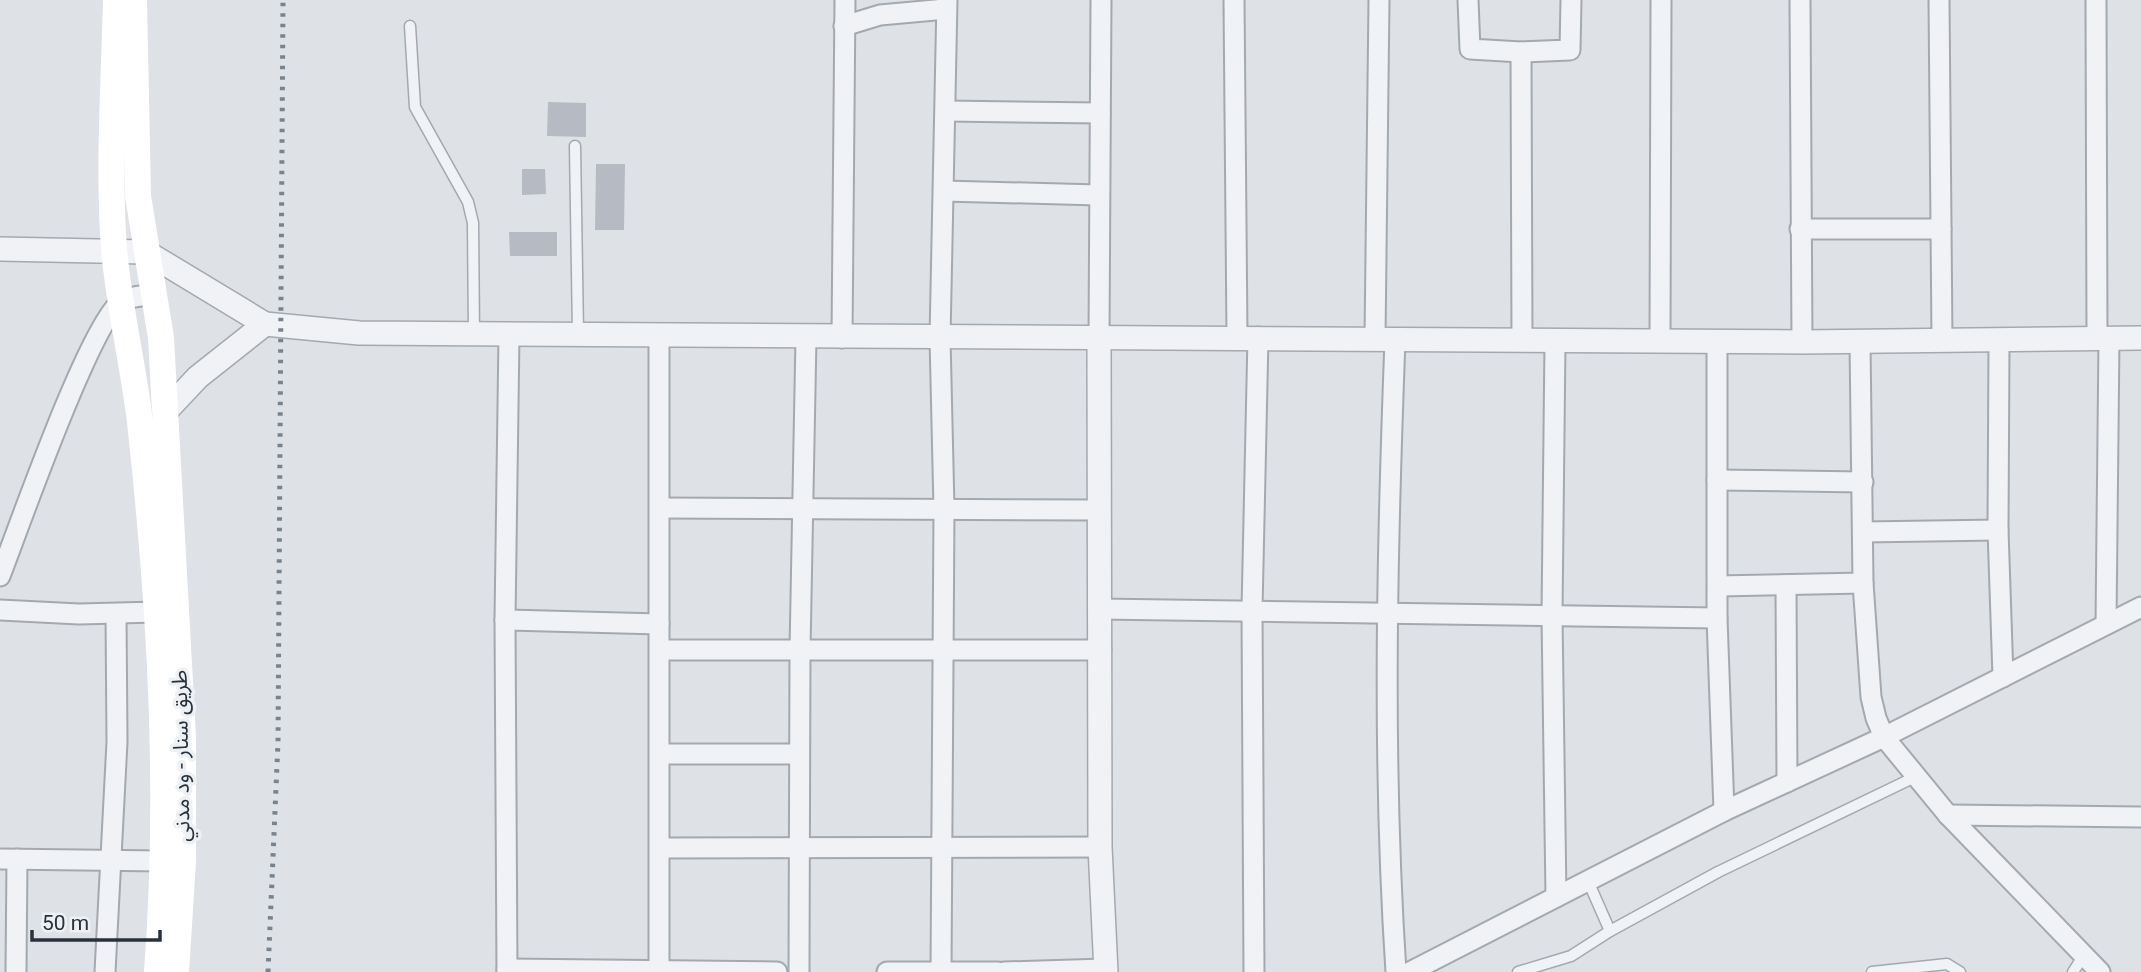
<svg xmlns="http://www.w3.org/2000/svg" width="2141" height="972" viewBox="0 0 2141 972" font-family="Roboto,'Noto Sans Arabic',sans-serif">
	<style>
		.building { fill: #b6bbc3 }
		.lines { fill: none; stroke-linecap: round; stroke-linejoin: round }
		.service-casing { stroke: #a4a9b0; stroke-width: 13 }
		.minor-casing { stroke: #a4a9b0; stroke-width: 23 }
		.tertiary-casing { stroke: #a4a9b0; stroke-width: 26 }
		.service { stroke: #f0f2f5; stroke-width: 10 }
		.minor { stroke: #f0f2f5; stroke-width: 19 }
		.tertiary { stroke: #f0f2f5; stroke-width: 23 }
		.secondary { stroke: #fff; stroke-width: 26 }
		.rail { stroke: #79838e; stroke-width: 5; stroke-dasharray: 3.5 7; stroke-linecap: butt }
		.labels { text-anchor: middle; stroke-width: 7; stroke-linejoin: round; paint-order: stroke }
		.street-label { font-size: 21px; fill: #28313c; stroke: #edf1f4 }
	</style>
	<rect width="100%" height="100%" fill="#dee2e6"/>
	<g class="building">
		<path d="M548,102L586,103V137L547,136Z"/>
		<path d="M596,164H625L624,230H595Z"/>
		<path d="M522,169H545L546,194L522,195Z"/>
		<path d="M509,232H557V256H510Z"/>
	</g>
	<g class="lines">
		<defs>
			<g id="service">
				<path d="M410,26L415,107L468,202L473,223L474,334"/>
				<path d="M575,146L578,334"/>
				<path d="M1588,881L1610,931"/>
				<path d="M1518,972L1571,956L1610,931L1718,872L1915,777"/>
				<path d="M1872,972L1947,964L1960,972"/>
				<path d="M2073,972L2084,955"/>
			</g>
			<g id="minor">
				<path d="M1234,0L1237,336"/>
				<path d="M1468,0L1470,49L1521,52L1570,50L1571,0"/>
				<path d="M1800,0L1802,342"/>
				<path d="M1939,0L1942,341"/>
				<path d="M2096,0L2097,339"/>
				<path d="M844,26L880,15L946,9"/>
				<path d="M1521,52L1522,341"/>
				<path d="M946,111L1100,113"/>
				<path d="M944,191L1099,195"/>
				<path d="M1800,229H1941"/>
				<path d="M842,338L845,0"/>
				<path d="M1099,338L1101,0"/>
				<path d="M1375,339L1379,0"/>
				<path d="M1395,340C1387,550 1382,761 1396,972"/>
				<path d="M1555,341L1552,616L1556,897"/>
				<path d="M1660,341L1661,0"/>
				<path d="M1717,341V618L1724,811"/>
				<path d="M1999,341L1998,530L2003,677"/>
				<path d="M1860,342L1863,583L1871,697L1876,718L1884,737L1948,815L2100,972"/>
				<path d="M1717,480L1863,482"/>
				<path d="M660,508L1098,510"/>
				<path d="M1863,532L1998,530"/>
				<path d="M0,576C18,530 91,320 122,301C130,296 145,296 154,294"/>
				<path d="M1786,585L1787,782"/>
				<path d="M1718,586L1863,583"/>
				<path d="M1099,609L1717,618"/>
				<path d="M0,610L79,614L157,612"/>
				<path d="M505,620L659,624"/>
				<path d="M2106,624L2109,338"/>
				<path d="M660,650H1101"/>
				<path d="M660,754H799"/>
				<path d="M1948,815L2141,817"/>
				<path d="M661,848L1100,847"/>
				<path d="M0,859L163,861"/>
				<path d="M507,969L777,972"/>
				<path d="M16,972L17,859"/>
				<path d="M105,972L117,742L116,614"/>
				<path d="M507,972L505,620L509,335"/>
				<path d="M659,972V336"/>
				<path d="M799,972L800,650L806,337"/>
				<path d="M887,972H998"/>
				<path d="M941,972L944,509L940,338L947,0"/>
				<path d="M1004,972L1105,969"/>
				<path d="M1254,972L1252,610L1258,337"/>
				<path d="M1410,972L1724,811L1884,737L2141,607"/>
			</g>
			<g id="tertiary">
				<path d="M0,249L146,252L265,324L359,333L1802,342L2141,338"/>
				<path d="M1099,338L1100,847L1106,972"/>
				<path d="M165,412L198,377L265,324"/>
			</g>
		</defs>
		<use href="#service" class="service-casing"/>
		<use href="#minor" class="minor-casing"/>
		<use href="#tertiary" class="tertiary-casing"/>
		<use href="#service" class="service"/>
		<use href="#minor" class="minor"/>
		<use href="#tertiary" class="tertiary"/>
		<g class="secondary">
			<path d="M116,0C114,83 108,167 114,249C119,307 133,364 140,422C160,605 171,788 157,972"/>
			<path d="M134,0L138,196L161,338L183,737V861L176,972"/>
		</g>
		<path class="rail" d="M268,972L278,742L283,0"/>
	</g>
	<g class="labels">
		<g class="street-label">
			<text transform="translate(181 756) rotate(-91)" y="7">طريق سنار - ود مدني</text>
		</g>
	</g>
	<path d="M32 930v10h128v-10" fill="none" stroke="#28313c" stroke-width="3.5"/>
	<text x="42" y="930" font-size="21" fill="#28313c" stroke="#edf1f4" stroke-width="5" paint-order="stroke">50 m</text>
</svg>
